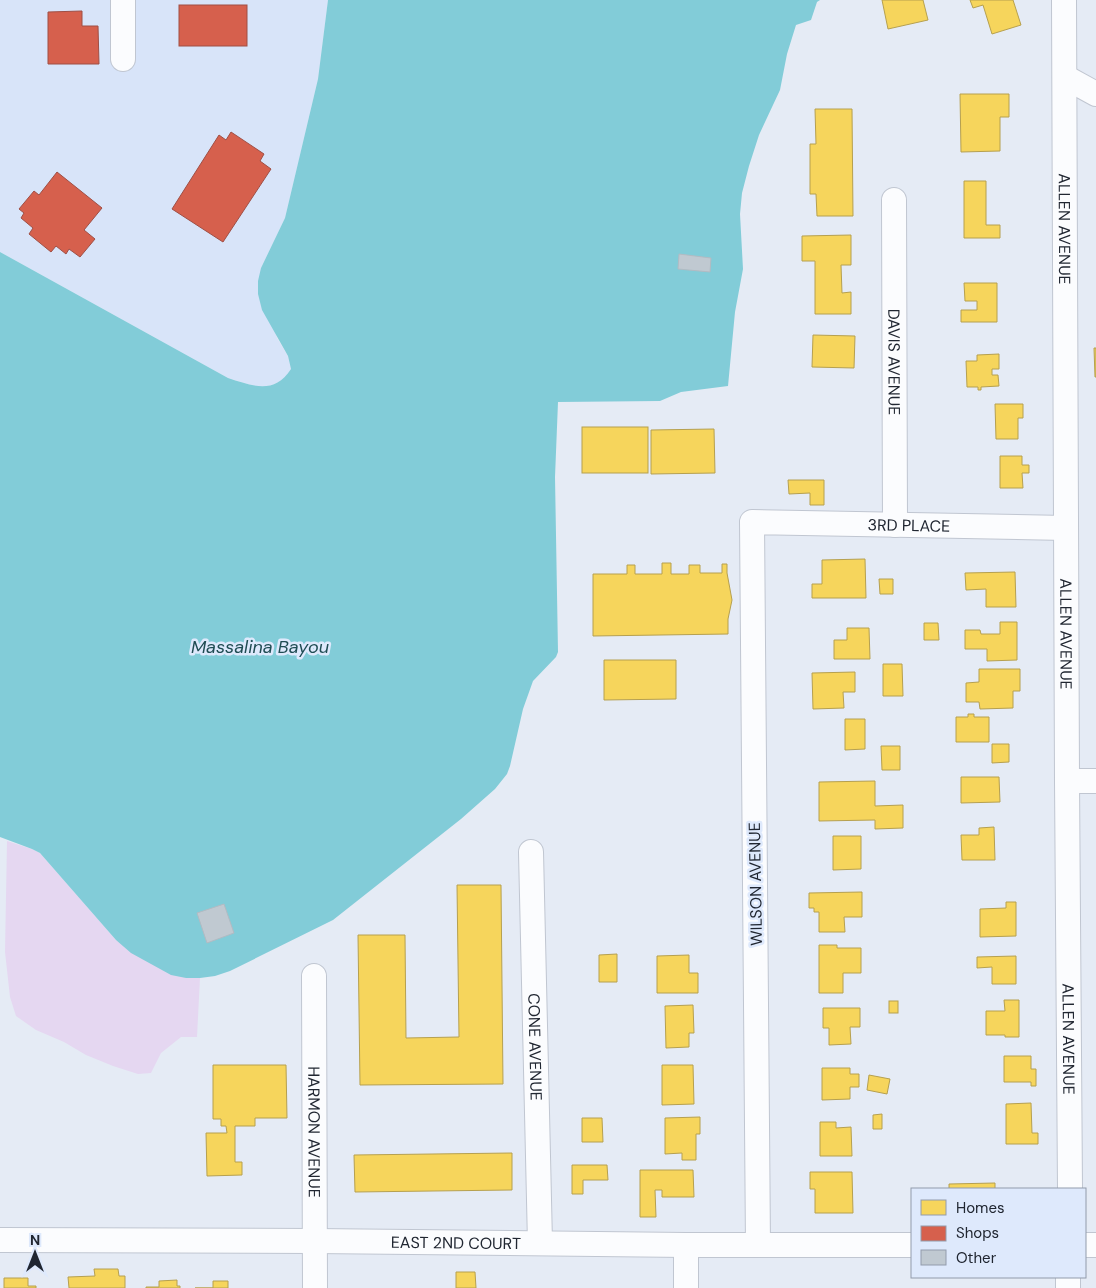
<svg xmlns="http://www.w3.org/2000/svg" width="1096" height="1288" viewBox="0 0 1096 1288" font-family="'DM Sans',sans-serif">
	<style>
		.built { fill: #d8e4f9 }
		.green { fill: #e5d7f1 }
		.water { fill: #82ccd8 }
		.homes { fill: #f6d55c; stroke: #b6a04f }
		.shops { fill: #d6604d; stroke: #9f4f45 }
		.building { fill: #c0c9d1; stroke: #b1bbc3 }
		.lines { fill: none; stroke-linecap: round; stroke-linejoin: round }
		.minor-casing { stroke: #c0c6d1; stroke-width: 26 }
		.minor { stroke: #fbfcfe; stroke-width: 24 }
		.labels { text-anchor: middle; stroke-width: 5; stroke-linejoin: round; paint-order: stroke }
		.street-label { font-size: 16px; fill: #202631; stroke: #dee9fc }
		.water-label { font-size: 18px; font-style: italic; fill: #1f4c53; stroke: #dee9fc }
	</style>
	<rect width="100%" height="100%" fill="#e5ebf5"/>
	<path class="built" d="M0,0H111V64H132V0H328L318,79L285,218L261,268L277,338L288,356L291,369L286,377L279,382L267,387L254,386L228,378L0,252Z"/>
	<path class="green" d="M7,841L32,849L40,853L116,940L186,978H200L197,1037H181L161,1053L151,1073L138,1074L113,1066L86,1055L64,1042L36,1030L16,1016L10,997L5,952Z"/>
	<path class="water" d="M328,0H820L817,2L811,20L796,25L787,54L780,90L759,135L749,166L742,193L740,214L743,269L735,312L728,386L681,392L660,401L558,402L555,477L558,652L556,657L533,681L523,709L510,766L507,774L495,789L461,819L333,920L230,971L215,976L200,978H186L171,975L131,953L116,940L40,853L32,849L0,837V252L228,378C253,386 274,395 291,369L288,356L262,310L258,294V281L261,268L285,218L318,79Z"/>
	<g class="homes">
		<path d="M882,0H923L928,20L888,29Z"/>
		<path d="M970,0H1013L1021,25L992,34L983,5L973,8Z"/>
		<path d="M960,94H1009V117H1000V151L961,152Z"/>
		<path d="M815,109H852L853,216H817L816,194H810V144H816Z"/>
		<path d="M964,181H986V225H1000V238H964Z"/>
		<path d="M851,235V265H841L842,293L851,292V314H815V261H802V236Z"/>
		<path d="M964,283H997V322H961V310H977V301H965Z"/>
		<path d="M813,335L855,336L854,368L812,367Z"/>
		<path d="M1094,348H1096V377H1095Z"/>
		<path d="M999,354V369H992V375H998L999,386L981,387V390H978V387H967L966,361H977V355Z"/>
		<path d="M995,404H1023V418H1018V439H996Z"/>
		<rect x="582" y="427" width="66" height="46"/>
		<path d="M714,429L715,473L651,474V430Z"/>
		<path d="M1000,456H1022V465H1029V473H1022L1023,488H1000Z"/>
		<path d="M788,480H824V505H810V493L789,494Z"/>
		<path d="M865,559L866,598H812V584H822V560Z"/>
		<path d="M662,563H671V574H689V565H700V573H722V564H727V573L732,600L728,619V634L593,636V574H627V565H635V574H662Z"/>
		<path d="M1015,572L1016,607H986V589L966,590L965,573Z"/>
		<path d="M879,579H893V594H880Z"/>
		<path d="M1000,622H1017V660L987,661V649H965V630H980L981,634H1000Z"/>
		<path d="M924,623H938L939,640H924Z"/>
		<path d="M847,628H869L870,659H834V640H847Z"/>
		<path d="M604,660H676V699L604,700Z"/>
		<path d="M883,664H902L903,696H883Z"/>
		<path d="M979,669H1020V691H1013V708L980,709L979,702H966V683L979,682Z"/>
		<path d="M855,672V692H843L844,708L813,709L812,673Z"/>
		<path d="M968,714H974V717H989V742H956V717H968Z"/>
		<path d="M845,719H865V749L845,750Z"/>
		<path d="M992,744H1009V762L992,763Z"/>
		<path d="M881,746H900V770H882Z"/>
		<path d="M961,777H999L1000,802L961,803Z"/>
		<path d="M875,781V806L903,805V828L875,829V820L819,821V782Z"/>
		<path d="M994,827L995,860H962L961,835H979V828Z"/>
		<path d="M833,836H861V869L833,870Z"/>
		<path d="M457,885H501L503,1084L360,1085L358,935H405L406,1038L459,1037Z"/>
		<path d="M862,892V917H844L845,932H819V912H814V908H809V893Z"/>
		<path d="M1006,902H1016V936L980,937V909L1006,908Z"/>
		<path d="M819,945H837V948H861V973H843V993H819Z"/>
		<path d="M617,954V982H599V955Z"/>
		<path d="M689,955V973H698V993H657V956Z"/>
		<path d="M1016,956V984H992V967L977,968V957Z"/>
		<path d="M1004,1000H1019V1037H1005V1035H986V1011H1005Z"/>
		<rect x="889" y="1001" width="9" height="12"/>
		<path d="M693,1005L694,1033H689V1047L666,1048L665,1006Z"/>
		<path d="M823,1008H860V1027H850L851,1044L829,1045V1028H823Z"/>
		<path d="M1004,1056H1031V1069H1036V1086H1031V1082H1004Z"/>
		<path d="M213,1065H286L287,1118H255V1126H235V1162H242V1175L207,1176L206,1133H227L226,1126H221V1119H213Z"/>
		<path d="M662,1065H693L694,1104L662,1105Z"/>
		<path d="M822,1068H850V1074H859V1087H850V1099L822,1100Z"/>
		<path d="M869,1075L890,1079L887,1094L867,1090Z"/>
		<path d="M1031,1103L1032,1133H1038V1144H1006V1104Z"/>
		<path d="M882,1114V1129H873V1115Z"/>
		<path d="M700,1117V1134H696V1160H682V1153L665,1154V1118Z"/>
		<path d="M582,1118H602L603,1142H582Z"/>
		<path d="M820,1122H836V1128L851,1127L852,1156H820Z"/>
		<path d="M512,1153V1190L355,1192L354,1155Z"/>
		<path d="M572,1165H607L608,1180H583V1194H572Z"/>
		<path d="M640,1170H693L694,1197H662V1190H655L656,1217H640Z"/>
		<path d="M810,1172H852L853,1213H815V1189H810Z"/>
		<path d="M995,1183V1189H949V1184Z"/>
		<path d="M94,1269H118L119,1276H125V1288H69L68,1277L95,1276Z"/>
		<path d="M456,1272H475L476,1288H456Z"/>
		<path d="M4,1278H28V1286H36V1288H4Z"/>
		<path d="M177,1280V1286H180V1288H146V1287H159V1281Z"/>
		<path d="M213,1281H228V1288H195H213Z"/>
	</g>
	<g class="shops">
		<rect x="179" y="5" width="68" height="41"/>
		<path d="M82,11V26H98L99,64H48V12Z"/>
		<path d="M231,132L264,154L260,161L271,169L223,242L172,209L219,135L226,140Z"/>
		<path d="M57,172L102,208L84,230L95,239L80,257L69,249L66,254L56,246L51,252L29,234L33,228L21,218L24,213L19,209L34,191L39,195Z"/>
	</g>
	<g class="building">
		<path d="M679,254L711,258L710,272L678,269Z"/>
		<path d="M224,904L234,933L207,943L197,913Z"/>
	</g>
	<g class="lines">
		<defs>
			<g id="minor">
				<path d="M123,0V59"/>
				<path id="s1" d="M1064,0L1067,781L1070,1189"/>
				<path d="M1065,77L1096,94"/>
				<path id="s2" d="M894,200L895,525"/>
				<path d="M1067,781H1096"/>
				<path id="s3" d="M531,852L540,1243"/>
				<path id="s4" d="M314,976L315,1288"/>
				<path id="s5" d="M0,1240L314,1241L686,1245H912"/>
				<path d="M686,1245V1288"/>
				<path id="s6" d="M758,1245L752,522L1066,528"/>
				<path d="M1085,1245H1096"/>
				<path d="M1068,1277V1288"/>
			</g>
		</defs>
		<use href="#minor" class="minor-casing"/>
		<use href="#minor" class="minor"/>
	</g>
	<g class="labels">
		<g class="street-label">
			<text dy="6" stroke="none"><textPath href="#s1" startOffset="229">ALLEN AVENUE</textPath></text>
			<text dy="6" stroke="none"><textPath href="#s2" startOffset="162">DAVIS AVENUE</textPath></text>
			<text dy="6" stroke="none"><textPath href="#s6" startOffset="880">3RD PLACE</textPath></text>
			<text dy="6" stroke="none"><textPath href="#s1" startOffset="634">ALLEN AVENUE</textPath></text>
			<text transform="translate(755 884) rotate(-91)" y="6">WILSON AVENUE</text>
			<text dy="6" stroke="none"><textPath href="#s1" startOffset="1039">ALLEN AVENUE</textPath></text>
			<text dy="6" stroke="none"><textPath href="#s3" startOffset="195">CONE AVENUE</textPath></text>
			<text dy="6" stroke="none"><textPath href="#s4" startOffset="156">HARMON AVENUE</textPath></text>
			<text dy="6" stroke="none"><textPath href="#s5" startOffset="456">EAST 2ND COURT</textPath></text>
		</g>
		<g class="water-label">
			<text x="260" y="653">Massalina Bayou</text>
		</g>
	</g>
	<rect x="911" y="1188" width="175" height="90" fill="#dee9fc" stroke="#929bab"/>
	<rect x="921" y="1200" width="25" height="15" fill="#f6d55c" stroke="#929bab"/>
	<text x="956" y="1213" font-size="15" fill="#202631">Homes</text>
	<rect x="921" y="1226" width="25" height="15" fill="#d6604d" stroke="#929bab"/>
	<text x="956" y="1238" font-size="15" fill="#202631">Shops</text>
	<rect x="921" y="1250" width="25" height="15" fill="#c0c9d1" stroke="#929bab"/>
	<text x="956" y="1263" font-size="15" fill="#202631">Other</text>
	<g transform="translate(35 1253)" stroke="#dee9fc" stroke-width="4" paint-order="stroke">
	<path d="M0-4L9 19L0 12L-9 19Z" fill="#202631"/>
	<text y="-8" font-size="14" font-weight="bold" text-anchor="middle" fill="#202631">N</text>
	</g>
</svg>
